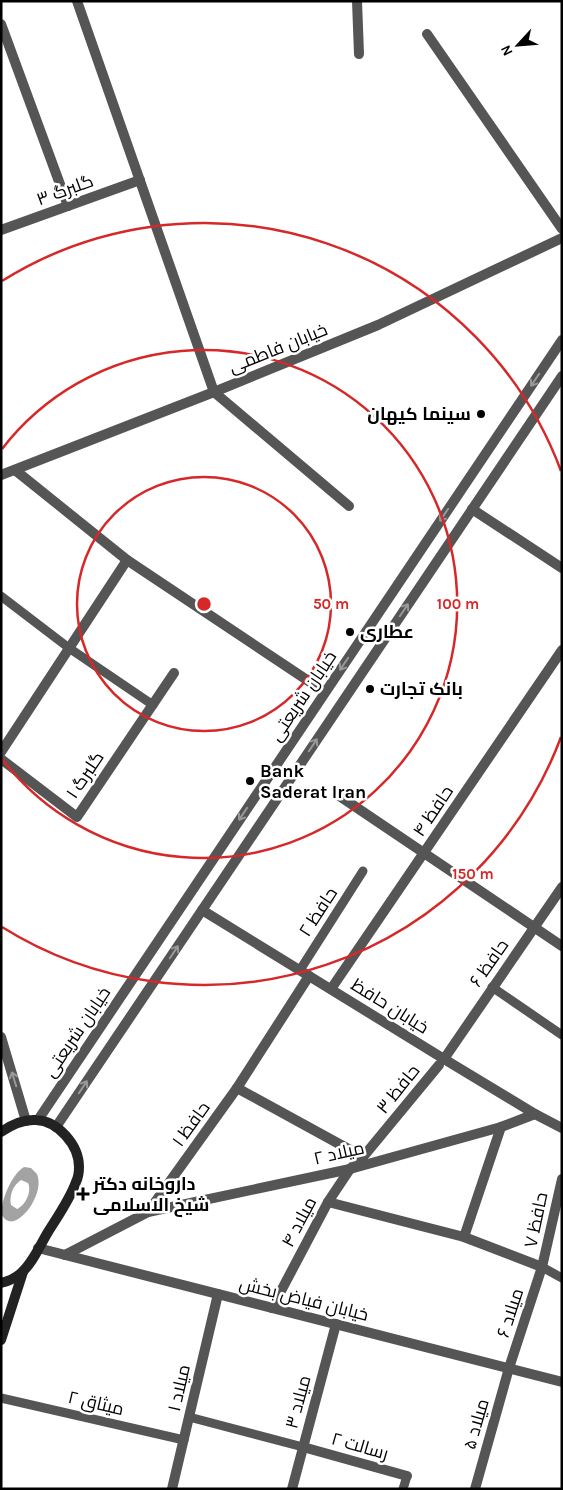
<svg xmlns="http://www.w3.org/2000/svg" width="563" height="1490" viewBox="0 0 563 1490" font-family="Karla,Cairo,sans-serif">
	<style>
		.water { fill: #a3a3a3; fill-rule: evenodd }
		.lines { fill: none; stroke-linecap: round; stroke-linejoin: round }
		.service { stroke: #555; stroke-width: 9 }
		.minor { stroke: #555; stroke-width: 10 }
		.tertiary { stroke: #555; stroke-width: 10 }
		.secondary { stroke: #222; stroke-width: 10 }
		.oneway { stroke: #999 }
		.ring { fill: none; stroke: #d62828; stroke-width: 2.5 }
		.poi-dot { fill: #000; stroke: #fff; stroke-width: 2 }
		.labels { text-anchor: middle; stroke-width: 5; stroke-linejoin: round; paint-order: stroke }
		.street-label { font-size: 18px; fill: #000; stroke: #fff }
		.poi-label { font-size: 18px; font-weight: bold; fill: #000; stroke: #fff; text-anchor: start }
		.centre { fill: #d62828; stroke: #fff; stroke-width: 2.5 }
		.ring-label { font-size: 15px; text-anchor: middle; font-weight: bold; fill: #d62828; stroke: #fff; stroke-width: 5; stroke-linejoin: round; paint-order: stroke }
	</style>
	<rect width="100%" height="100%" fill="#fff"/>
	<path class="water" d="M24,1167L31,1168L37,1174C41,1184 37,1195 32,1204C27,1213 11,1231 2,1215C0,1201 12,1174 24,1167ZM21,1180L28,1183C32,1191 26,1205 17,1209L11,1205C9,1196 13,1185 21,1180Z"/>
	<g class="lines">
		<g class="service">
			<path d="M1,596L69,648L153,705"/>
			<path d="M300,970L363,871"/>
			<path d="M492,987L562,1035"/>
			<path d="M542,1267L562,1278"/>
			<path d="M1,1398L184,1440"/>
			<path d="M189,1417L303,1447"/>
			<path d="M403,1489L407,1476"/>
		</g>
		<g class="minor">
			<path d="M77,1L214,392L349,506"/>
			<path d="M357,1L359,54"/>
			<path d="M1,24L68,206"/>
			<path d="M427,34L562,229"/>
			<path d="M1,230L140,180"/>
			<path d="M15,470L127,560L325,692"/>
			<path d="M1,475L214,392L378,325L562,238"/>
			<path d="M472,509L562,568"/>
			<path d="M1,752L127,560"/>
			<path d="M1,759L77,817L174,673"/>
			<path d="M338,795L562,946"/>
			<path d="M331,989L562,650"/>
			<path d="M444,1059L562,887"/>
			<path d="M237,1088L363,1157"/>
			<path d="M328,1202L464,1237L542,1267"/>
			<path d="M148,1212L350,1169L501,1127L535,1114"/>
			<path d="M464,1237L501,1127"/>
			<path d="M65,1255L148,1212L237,1088L309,976"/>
			<path d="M272,1308L328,1202L350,1169L363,1157L439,1065"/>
			<path d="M303,1447L407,1476"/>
			<path d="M172,1489L218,1294"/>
			<path d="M292,1489L336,1324"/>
			<path d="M475,1489L509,1368L542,1267L562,1179"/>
		</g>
		<g class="tertiary">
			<path d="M202,910L444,1059L535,1114L562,1128"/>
			<path d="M1,1037L26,1121"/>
			<path d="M38,1120L562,340"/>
			<path d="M56,1127L562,376"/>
			<path d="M38,1248L562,1382"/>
		</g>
		<g class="secondary">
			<path d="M1,1132C11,1125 23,1119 36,1120C58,1121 79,1145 79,1167C79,1172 78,1178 76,1182C70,1199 58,1216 48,1232C40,1245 33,1263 21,1273C15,1279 9,1281 1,1283"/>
			<path d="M1,1340L23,1272"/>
		</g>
	</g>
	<defs><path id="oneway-shaft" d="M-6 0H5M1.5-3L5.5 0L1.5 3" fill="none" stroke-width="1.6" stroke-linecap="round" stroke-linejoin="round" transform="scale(1.25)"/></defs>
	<g class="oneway">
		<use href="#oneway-shaft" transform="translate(535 380) rotate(124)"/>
		<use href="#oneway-shaft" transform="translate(444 515) rotate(124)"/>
		<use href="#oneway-shaft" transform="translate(404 610) rotate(-56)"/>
		<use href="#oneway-shaft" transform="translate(344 664) rotate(124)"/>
		<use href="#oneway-shaft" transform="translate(313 745) rotate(-56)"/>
		<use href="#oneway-shaft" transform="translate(243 814) rotate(124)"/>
		<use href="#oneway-shaft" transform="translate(174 952) rotate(-56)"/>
		<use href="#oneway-shaft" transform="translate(14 1079) rotate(-107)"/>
		<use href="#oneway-shaft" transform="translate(83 1087) rotate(-56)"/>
	</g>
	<g class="ring">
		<circle cx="204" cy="604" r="127"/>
		<path d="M2 449A254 254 0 1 1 2 759"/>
		<path d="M561 737A381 381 0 0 1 2 927M2 281A381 381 0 0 1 561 471"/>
	</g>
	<g class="poi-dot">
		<circle cx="481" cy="414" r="5"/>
		<circle cx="350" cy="632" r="5"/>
		<circle cx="370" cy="689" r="5"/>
		<circle cx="250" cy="781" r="5"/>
		<path d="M80.5 1186.5h5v5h5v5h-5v5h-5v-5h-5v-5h5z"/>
	</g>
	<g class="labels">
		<g class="street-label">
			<text transform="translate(65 190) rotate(-20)" y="6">گلبرگ ۳</text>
			<text transform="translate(278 348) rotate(-22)" y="6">خیابان فاطمی</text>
			<text transform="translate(303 696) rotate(-56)" y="6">خیابان شریعتی</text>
			<text transform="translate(85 775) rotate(-56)" y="6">گلبرگ ۱</text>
			<text transform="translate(433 811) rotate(-56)" y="6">حافظ ۴</text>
			<text transform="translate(318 912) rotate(-57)" y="6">حافظ ۲</text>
			<text transform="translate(489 963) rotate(-55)" y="6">حافظ ۶</text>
			<text transform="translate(390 1006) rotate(32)" y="6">خیابان حافظ</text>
			<text transform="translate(77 1032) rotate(-56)" y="6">خیابان شریعتی</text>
			<text transform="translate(398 1089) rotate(-51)" y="6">حافظ ۳</text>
			<text transform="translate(191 1124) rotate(-54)" y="6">حافظ ۱</text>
			<text transform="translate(339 1153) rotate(-13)" y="6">میلاد ۲</text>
			<text transform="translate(536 1220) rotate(-78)" y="6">حافظ ۷</text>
			<text transform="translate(299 1222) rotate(-62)" y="6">میلاد ۴</text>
			<text transform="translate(304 1299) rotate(14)" y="6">خیابان فیاض بخش</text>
			<text transform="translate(510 1313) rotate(-72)" y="6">میلاد ۶</text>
			<text transform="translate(179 1388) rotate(-77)" y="6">میلاد ۱</text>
			<text transform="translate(298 1402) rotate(-75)" y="6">میلاد ۳</text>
			<text transform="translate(96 1403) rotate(13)" y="6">میثاق ۲</text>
			<text transform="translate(476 1424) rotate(-74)" y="6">میلاد ۵</text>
			<text transform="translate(360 1446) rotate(16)" y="6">رسالت ۲</text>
		</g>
		<g class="poi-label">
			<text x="471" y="420" text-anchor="end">سینما کیهان</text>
			<text x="360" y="638">عطاری</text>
			<text x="380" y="695">بانک تجارت</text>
			<text x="260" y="777">Bank<tspan x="260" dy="21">Saderat Iran</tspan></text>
			<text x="93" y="1190">داروخانه دکتر<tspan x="93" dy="21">شیخ الاسلامی</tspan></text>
		</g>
	</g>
	<circle cx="204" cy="604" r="8" class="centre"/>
	<g class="ring-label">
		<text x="331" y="609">50 m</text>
		<text x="458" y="609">100 m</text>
		<text x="473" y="879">150 m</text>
	</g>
	<rect width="563" height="1490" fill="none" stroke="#000000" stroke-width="5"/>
	<g transform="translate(518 45) rotate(244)" stroke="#ffffff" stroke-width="4" paint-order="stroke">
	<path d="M0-4L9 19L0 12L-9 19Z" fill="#000000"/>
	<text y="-8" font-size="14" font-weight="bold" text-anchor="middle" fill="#000000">N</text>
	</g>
</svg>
